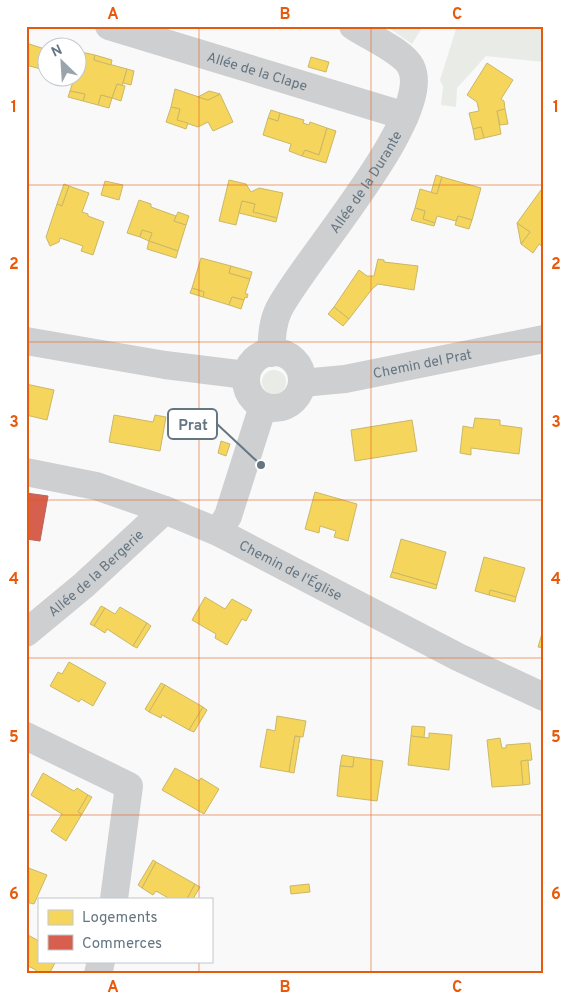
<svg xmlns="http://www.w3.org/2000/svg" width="570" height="1000" viewBox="0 0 570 1000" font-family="Overpass,sans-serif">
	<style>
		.green { fill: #e8ebe6 }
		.homes { fill: #f6d55c; stroke: #cab868 }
		.shops { fill: #d6604d; stroke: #b4675d }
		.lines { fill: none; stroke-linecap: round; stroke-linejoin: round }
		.minor { stroke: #cecfd0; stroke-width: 28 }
		.grid { fill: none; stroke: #e8590c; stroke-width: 1; stroke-opacity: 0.55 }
		.labels { text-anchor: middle; stroke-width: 5; stroke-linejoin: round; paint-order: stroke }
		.street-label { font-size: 14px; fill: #657683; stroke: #fff }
		.leader { fill: none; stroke: #657683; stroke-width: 2 }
		.callout-dot { fill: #657683; stroke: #fff; stroke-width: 2 }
		.callout { fill: #fff; stroke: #657683; stroke-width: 2 }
		.callout-label { font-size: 15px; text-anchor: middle; font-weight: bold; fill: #657683 }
		.neatline { fill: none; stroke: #e8590c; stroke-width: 2 }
		.grid-label { font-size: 16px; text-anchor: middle; font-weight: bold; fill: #e8590c }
	</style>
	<rect width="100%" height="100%" fill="#f9f9f9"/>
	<g class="green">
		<path d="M386,26H423L412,44Z"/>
		<path d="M457,26H544V62L486,56L457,88L456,107L441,105L443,87L440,80Z"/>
		<circle cx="274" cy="382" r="12"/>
	</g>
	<g class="homes">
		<path d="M26,43L48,50V71L26,65Z"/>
		<path d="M81,52L95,55L94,60L127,69L122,86L117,84L112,98L101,95L98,105L83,101L85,94L70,91L74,78H78V65Z"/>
		<path d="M95,55L112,60L111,65L94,60Z"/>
		<path d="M311,57L329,62L326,72L308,67Z"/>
		<path d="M487,63L513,80L501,99L504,101L505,109L497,111L501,134L484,138L481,127L473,129L469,113L479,111L477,102L467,95Z"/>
		<path d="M127,69L134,71L131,85L123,83Z"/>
		<path d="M117,84L125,86L121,101L112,98Z"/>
		<path d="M175,89L208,100L220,94L233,122L213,131L208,122L198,127L177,120L180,109L171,107Z"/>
		<path d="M70,91L85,94L83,101L68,97Z"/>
		<path d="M209,91L220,94L208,100L198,97Z"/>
		<path d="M101,95L112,98L109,108L98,105Z"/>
		<path d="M171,107L180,109L177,120L188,123L186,129L166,122Z"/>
		<path d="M505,109L508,124L500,125L497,111Z"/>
		<path d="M271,110L280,113L278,121L268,118Z"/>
		<path d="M280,113L304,120L303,123L309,125L310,122L327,128L319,155L305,150L302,156L289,151L291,144L263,135L268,118L278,121Z"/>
		<path d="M481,127L484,138L475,140L473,129Z"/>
		<path d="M327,128L336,131L326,163L302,156L305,150L319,155Z"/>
		<path d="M436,175L442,177L437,194L431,193Z"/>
		<path d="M442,177L481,188L472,220L458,216L456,221L437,216L435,223L423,219L425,211L415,208L420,189L437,194Z"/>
		<path d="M229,180L246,184L251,192L259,188L283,193L277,218L253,212L255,204L242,201L236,225L219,221Z"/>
		<path d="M105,181L123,185L119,200L101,195Z"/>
		<path d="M64,184L69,186L62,206L57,204Z"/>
		<path d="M69,186L89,193L82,212L88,214V216L104,222L93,255L81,251L83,246L60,238L59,242L50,246L46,237L57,204L62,206Z"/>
		<path d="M541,190H544V248L539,244L533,253L521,244L530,232L517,223Z"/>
		<path d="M139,200L151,204V207L176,216L174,221L186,225L178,251L149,241L152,233L142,230L140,237L127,233Z"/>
		<path d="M242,201L255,204L253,212L277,218L276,222L239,213Z"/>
		<path d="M415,208L425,211L423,219L435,223L434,226L411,220Z"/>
		<path d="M178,212L189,216L186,225L174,221Z"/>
		<path d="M458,216L472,220L469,229L455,225Z"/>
		<path d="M517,223L530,232L521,244Z"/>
		<path d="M142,230L152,233L149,241L140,237Z"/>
		<path d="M149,241L178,251L176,258L147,249Z"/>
		<path d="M201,258L231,266L229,273L250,279L245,294H248L247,298L245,297L244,300L232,297L229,305L203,297L204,292L192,288Z"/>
		<path d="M378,259L384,260V262L418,266L414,290L378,284L372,289L349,319L334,307L359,270L367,276H374Z"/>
		<path d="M231,266L252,272L250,279L229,273Z"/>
		<path d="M192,288L204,292L203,297L190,293Z"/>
		<path d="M232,297L244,300L241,309L229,305Z"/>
		<path d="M334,307L349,319L343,326L328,314Z"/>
		<path d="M26,384L54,390L47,420L26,415Z"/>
		<path d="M114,415L153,422L155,415L166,417L160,451L109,442Z"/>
		<path d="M475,418L500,420V425L522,428L519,454L471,448V455L460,453L463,426L473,428Z"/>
		<path d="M412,420L417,451L355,461L351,430Z"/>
		<path d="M221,441L230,444L226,456L218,453Z"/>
		<path d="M315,492L357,504L348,541L334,537L336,531L320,526L319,533L305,529Z"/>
		<path d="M401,539L446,552L437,585L392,572Z"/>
		<path d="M484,557L525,568L516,597L490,590L489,595L475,591Z"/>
		<path d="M392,572L437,585L436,589L390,577Z"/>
		<path d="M490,590L516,597L515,602L489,595Z"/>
		<path d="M205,597L225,609L232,599L252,610L246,621L242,619L227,645L215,638L216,634L192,620Z"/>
		<path d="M101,606L105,608L94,626L90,624Z"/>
		<path d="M120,607L147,623L133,646L107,629L105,633L94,626L105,608L115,614Z"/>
		<path d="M147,623L151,626L137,648L133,646Z"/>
		<path d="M544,627V648L538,647Z"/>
		<path d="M69,662L106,683L93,706L81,699L79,702L50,686L58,672L62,674Z"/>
		<path d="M161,683L165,685L149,712L145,709Z"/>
		<path d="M165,685L203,707L189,730L162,715L161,718L149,712Z"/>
		<path d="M203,707L207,710L194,732L189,730Z"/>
		<path d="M277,716L306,721L303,737L295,736L289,772L260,767L267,729L275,731Z"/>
		<path d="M412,726L425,727L424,738L411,736Z"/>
		<path d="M429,733L452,735L449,770L408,765L411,736L429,738Z"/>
		<path d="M295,736L300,737L294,773L289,772Z"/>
		<path d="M500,738L502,748H506V745L530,743L532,760L521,761L523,785L492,787L487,740Z"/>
		<path d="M342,755L354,757L353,767L340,766Z"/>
		<path d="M354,757L383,761L377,801L337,796L340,766L353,767Z"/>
		<path d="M528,760L530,784L523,785L521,761Z"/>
		<path d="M175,768L199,781L201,778L219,789L204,814L162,790Z"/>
		<path d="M43,773L74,791L77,788L88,795L78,812L82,814L66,841L51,831L62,814L31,795Z"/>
		<path d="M88,795L92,797L82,814L78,812Z"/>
		<path d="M153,860L156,862L142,888L138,885Z"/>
		<path d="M156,862L195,884L187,899H170L156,891L153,895L142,888Z"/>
		<path d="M26,867L47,875L34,904L26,902Z"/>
		<path d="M195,884L200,887L193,899H187Z"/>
		<path d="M309,884L310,892L291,894L290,886Z"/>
		<path d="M26,934L39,941V961H56L49,974H35L36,970L26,965Z"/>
	</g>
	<path class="shops" d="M26,493L48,496L40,541L26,539Z"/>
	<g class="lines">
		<g class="minor">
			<path id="s1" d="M109,26L405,116"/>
			<path d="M26,341L165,365L246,375"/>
			<circle cx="274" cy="380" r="28"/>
			<path id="s2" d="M271,353C272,338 272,323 279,309C303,261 435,116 411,67C403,51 369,37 353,26"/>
			<path id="s3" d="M302,383L345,379L544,339"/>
			<path id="s4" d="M26,472L96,486L165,510L218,532L458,657L544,697"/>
			<path d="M218,532L228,516L263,406"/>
			<path id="s5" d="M26,633L84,585L165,510"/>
			<path d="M26,736L129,786L114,899"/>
			<path d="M98,974L101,961"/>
		</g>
	</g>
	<path class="grid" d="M199,26V899M371,26V974M26,185H544M26,342H544M26,500H544M26,658H544M26,815H544M199,961V974"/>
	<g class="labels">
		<g class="street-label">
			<text dy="5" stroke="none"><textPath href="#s1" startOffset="155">Allée de la Clape</textPath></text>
			<text dy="5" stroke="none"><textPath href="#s2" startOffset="199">Allée de la Durante</textPath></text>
			<text dy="5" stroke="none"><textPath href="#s3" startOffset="122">Chemin del Prat</textPath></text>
			<text dy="5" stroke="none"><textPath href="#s4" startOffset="284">Chemin de l'Église</textPath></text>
			<text dy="5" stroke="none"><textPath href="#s5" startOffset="92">Allée de la Bergerie</textPath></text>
		</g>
	</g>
	<path class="leader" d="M261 465L217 424"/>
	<circle class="callout-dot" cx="261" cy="465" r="5"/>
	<rect class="callout" x="168" y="409" width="49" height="30" rx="5"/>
	<g class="callout-label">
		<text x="193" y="430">Prat</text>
	</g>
	<rect width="570" height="1000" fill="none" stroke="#ffffff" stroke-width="55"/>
	<rect x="38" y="898" width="175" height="65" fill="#ffffff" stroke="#c1c8cd"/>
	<rect x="48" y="910" width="25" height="15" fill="#f6d55c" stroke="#c1c8cd"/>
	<text x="82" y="922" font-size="15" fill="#657683">Logements</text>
	<rect x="48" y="935" width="25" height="15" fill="#d6604d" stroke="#c1c8cd"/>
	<text x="82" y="948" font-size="15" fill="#657683">Commerces</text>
	<g transform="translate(62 62) rotate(335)"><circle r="24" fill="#ffffff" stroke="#c1c8cd"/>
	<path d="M0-4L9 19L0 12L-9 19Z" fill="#99a4ac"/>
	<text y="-8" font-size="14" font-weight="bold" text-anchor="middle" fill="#657683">N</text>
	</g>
	<rect x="28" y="28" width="514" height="944" class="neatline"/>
	<g class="grid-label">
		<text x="113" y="19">A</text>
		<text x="285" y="19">B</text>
		<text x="457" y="19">C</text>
		<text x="14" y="112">1</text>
		<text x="556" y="112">1</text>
		<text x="14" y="269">2</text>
		<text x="556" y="269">2</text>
		<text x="14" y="427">3</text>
		<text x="556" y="427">3</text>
		<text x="14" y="584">4</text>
		<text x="556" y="584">4</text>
		<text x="14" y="742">5</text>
		<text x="556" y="742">5</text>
		<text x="14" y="899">6</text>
		<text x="556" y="899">6</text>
		<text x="113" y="992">A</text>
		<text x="285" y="992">B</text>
		<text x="457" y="992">C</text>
	</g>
</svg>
